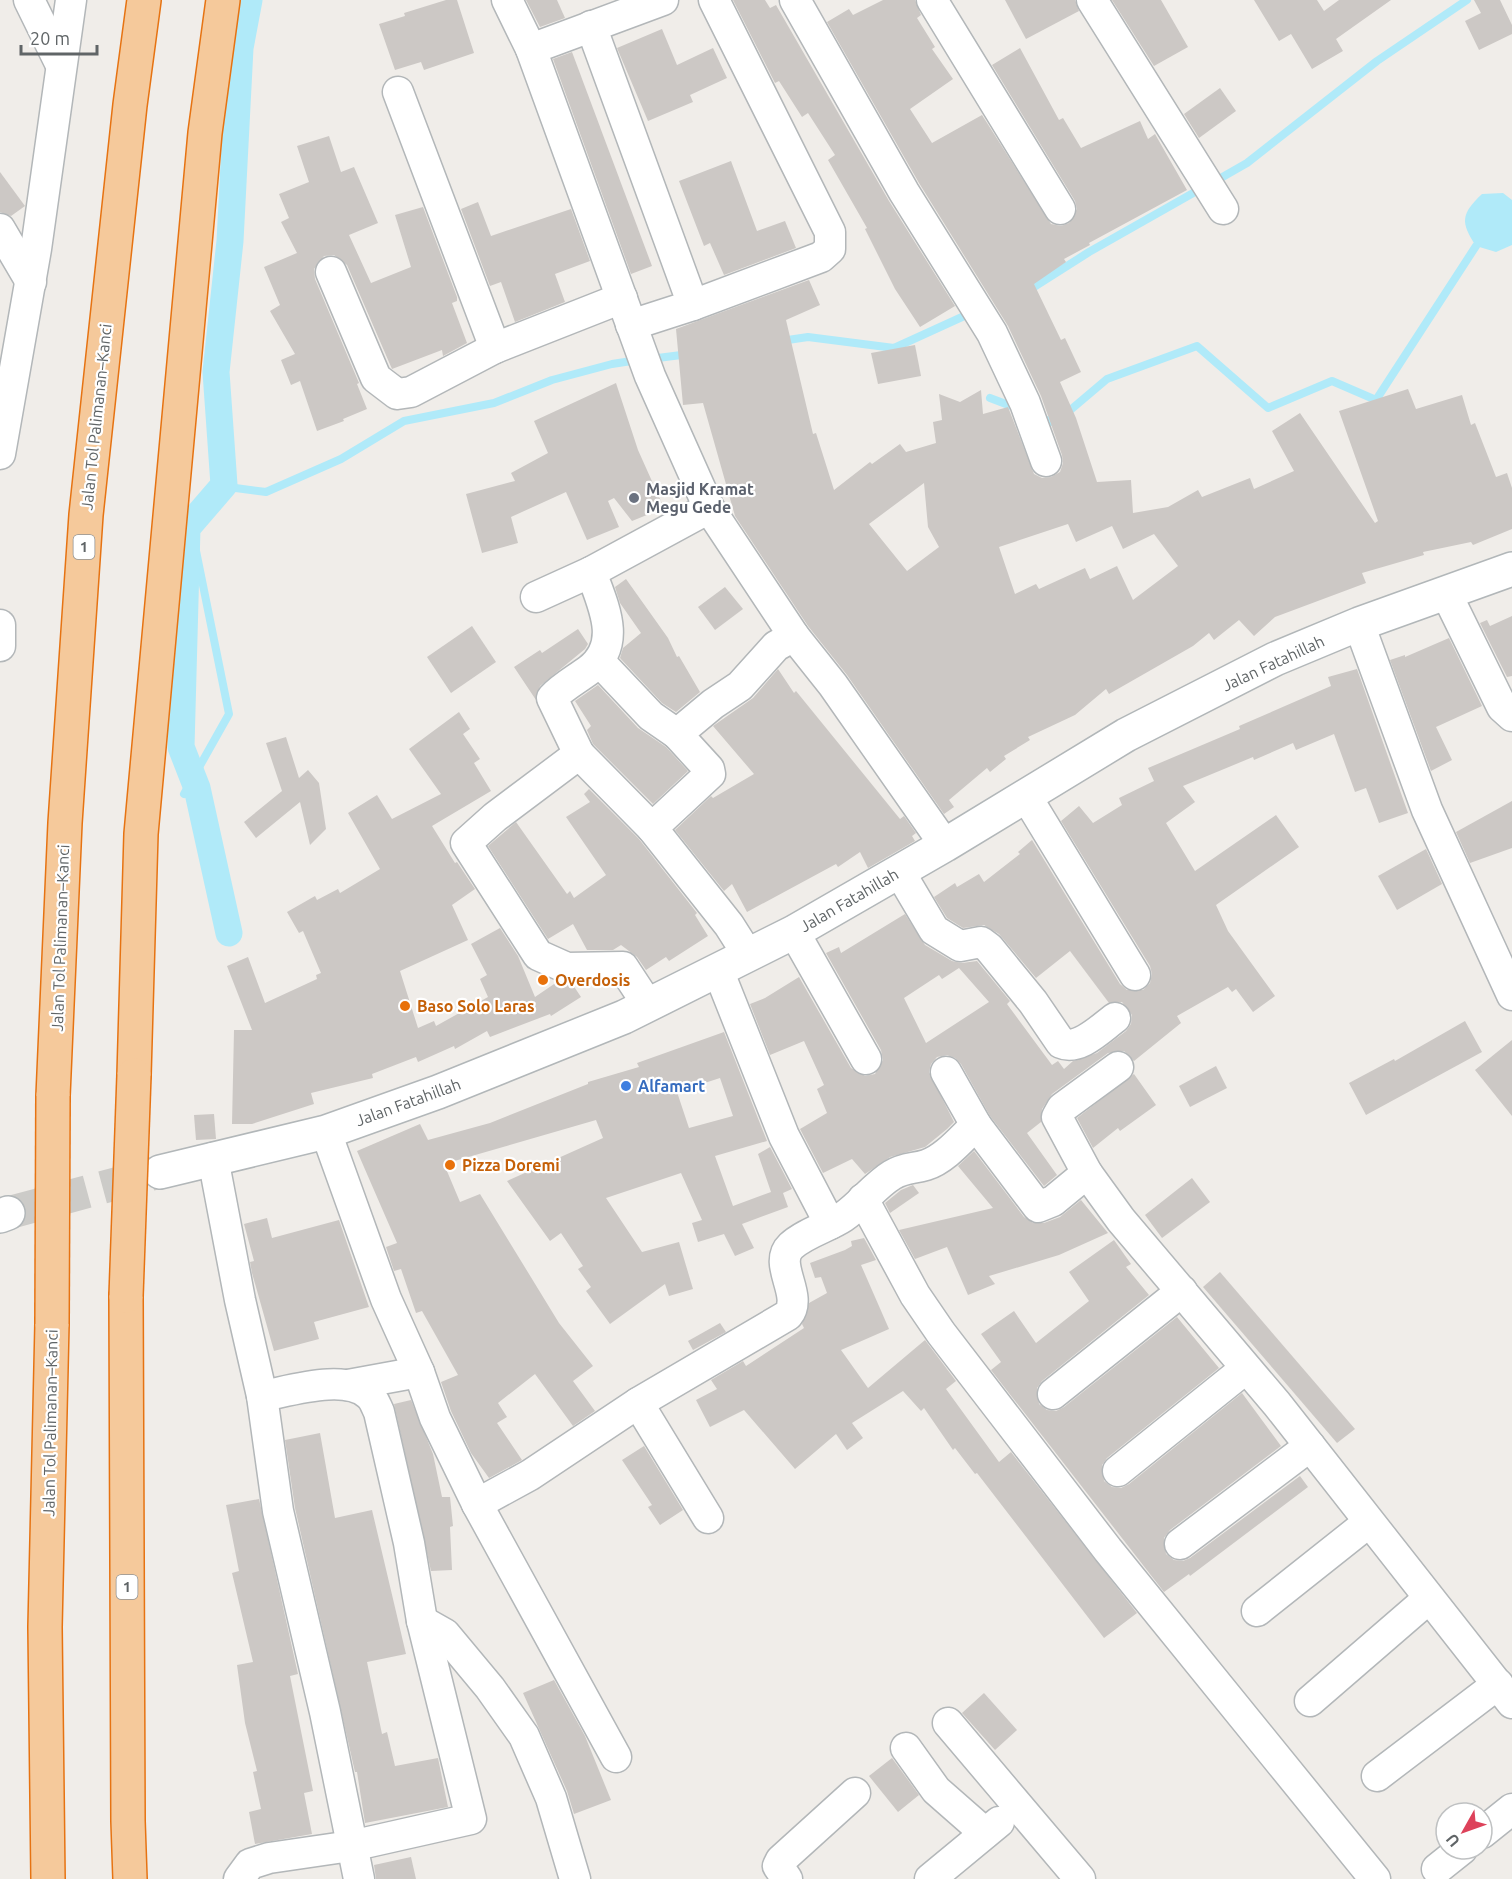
<svg xmlns="http://www.w3.org/2000/svg" width="1512" height="1879" viewBox="0 0 1512 1879" font-family="Ubuntu,sans-serif">
	<style>
		.water { fill: #b0eaf9 }
		.lines { fill: none; stroke-linecap: round; stroke-linejoin: round }
		.stream { stroke: #b0eaf9; stroke-width: 8 }
		.canal { stroke: #b0eaf9; stroke-width: 27 }
		.building { fill: #ccc8c5; fill-rule: evenodd }
		.secondary-tunnel { stroke: #cccbc8; stroke-width: 33; stroke-dasharray: 33 16; stroke-linecap: butt }
		.street-casing { stroke: #b3b7b9; stroke-width: 33 }
		.secondary-casing { stroke: #b2b7b9; stroke-width: 36 }
		.highway-casing { stroke: #e67312; stroke-width: 36 }
		.street { stroke: #fff; stroke-width: 30 }
		.secondary { stroke: #fff; stroke-width: 33 }
		.highway { stroke: #f5c99b; stroke-width: 33 }
		.highway-bridge-casing { stroke: #e67312; stroke-width: 36; stroke-linecap: butt }
		.highway-bridge { stroke: #f5c99b; stroke-width: 33 }
		.worship-dot { fill: #6b7280; stroke: #fff; stroke-width: 2 }
		.food-dot { fill: #e8710a; stroke: #fff; stroke-width: 2 }
		.shop-dot { fill: #3f7fe0; stroke: #fff; stroke-width: 2 }
		.labels { text-anchor: middle; stroke-width: 4.5; stroke-linejoin: round; paint-order: stroke }
		.shield { fill: #fff; stroke: #909395; stroke-width: 1.5 }
		.shield-label { font-size: 15px; font-weight: bold; fill: #606567 }
		.street-label { font-size: 16px; fill: #606567; stroke: #fff }
		.worship-label { font-size: 16px; font-weight: bold; fill: #5b616d; stroke: #fff; text-anchor: start }
		.food-label { font-size: 16px; font-weight: bold; fill: #c56008; stroke: #fff; text-anchor: start }
		.shop-label { font-size: 16px; font-weight: bold; fill: #366cbe; stroke: #fff; text-anchor: start }
	</style>
	<rect width="100%" height="100%" fill="#f0ede9"/>
	<path class="water" d="M1503,193L1512,200V245L1496,252L1476,246C1460,222 1461,214 1482,194Z"/>
	<g class="lines">
		<g class="stream">
			<path d="M1212,183L1247,163L1377,61L1467,0"/>
			<path d="M1026,292L1089,252L1202,188"/>
			<path d="M781,341L808,337L894,348L973,312"/>
			<path d="M650,359L689,354"/>
			<path d="M990,398L1019,409"/>
			<path d="M1038,417L1055,423L1107,379L1197,346L1268,408L1332,381L1376,400L1476,246"/>
			<path d="M184,794L229,714L192,531L228,487L266,492L341,459L404,421L494,403L552,380L612,364L638,360"/>
		</g>
		<path class="canal" d="M229,933L197,788L181,747L187,528L224,485L216,372L230,241L240,48L249,0"/>
	</g>
	<g class="building">
		<path d="M446,0H457L474,53L424,70L421,62L395,70L379,24L405,16L404,13Z"/>
		<path d="M526,0H557L565,18L540,27Z"/>
		<path d="M733,0H765L770,8L776,5L889,201L955,306L920,327L895,289L865,229L867,228L828,160L835,155L808,113L802,117L779,81L775,83Z"/>
		<path d="M883,0H915L921,15L917,18L935,47L932,49L953,79L910,109L932,143L982,115L1051,224L1061,226L1069,223L1077,209L1075,201L992,65L1020,48L1059,120L1063,118L1081,148L1140,121L1148,139L1155,134L1187,190L1089,243L1090,245L1064,259L1066,262L1034,284L1061,340L1065,338L1081,372L1060,382L1076,418L1097,482L1131,480L1133,513L1168,507L1198,490L1202,497L1250,478L1254,489L1294,471L1272,431L1300,413L1375,523L1378,521L1339,411L1408,389L1416,409L1462,395L1471,425L1475,423L1496,477L1507,473L1512,488V529L1473,545L1471,542L1423,552L1424,555L1362,573L1366,583L1275,617L1254,636L1239,620L1214,640L1209,633L1193,646L1109,694L1106,689L1075,715L1028,737L1030,740L1004,756L1006,759L990,772L987,768L949,800L954,807L944,814L847,675L808,626L735,516L703,403L683,405L676,329L809,280L820,305L786,320L813,434L816,433L834,490L870,462L872,464L900,444L906,452L936,443L933,422L942,420L939,394L960,402L981,390L983,414L1008,407L1034,474L1042,478L1051,477L1060,472L1063,463L1062,455L1041,396L1008,326L919,183L827,22L849,9L853,15ZM924,483L928,527L939,547L907,571L869,524ZM1068,524L1076,542L1112,526L1123,549L1154,534L1178,566L1133,600L1117,566L1090,579L1085,568L1039,589L1036,584L1015,594L999,547Z"/>
		<path d="M1005,0H1075L1079,11L1026,39Z"/>
		<path d="M1112,0H1161L1188,47L1154,66Z"/>
		<path d="M1254,0H1317L1324,11L1339,0H1391L1336,39L1343,51L1312,69L1291,34L1279,41Z"/>
		<path d="M1474,0H1500L1512,25V34L1479,50L1465,21L1481,13Z"/>
		<path d="M662,29L677,65L713,48L727,78L690,95L693,102L648,121L617,48Z"/>
		<path d="M572,52L652,266L631,274L553,59Z"/>
		<path d="M1220,88L1236,111L1199,138L1184,114Z"/>
		<path d="M329,136L341,172L354,167L378,223L349,235L371,283L411,267L395,215L423,207L457,297V301L452,303L467,343L443,356L442,350L392,369L347,265L334,255L324,256L314,269L315,279L359,383L357,384L367,409L343,419L344,421L317,431L300,381L291,385L281,360L295,354L270,311L280,305L264,267L297,253L281,222L289,218L279,194L309,182L297,146Z"/>
		<path d="M731,161L757,231L785,221L796,248L724,275L710,243L704,246L679,181Z"/>
		<path d="M0,172L25,206L11,216L0,212Z"/>
		<path d="M478,202L491,236L571,209L590,261L555,274L565,302L515,322L501,282L490,286L461,209Z"/>
		<path d="M915,345L921,376L878,384L871,353Z"/>
		<path d="M616,383L638,450L664,508L632,521L614,498L608,501L619,527L587,540L566,492L511,517L518,543L482,553L466,494L515,481L511,473L548,453L534,421Z"/>
		<path d="M626,579L668,638L677,657L679,656L700,692L676,712L662,703L620,658L623,648L641,633L620,603L615,587Z"/>
		<path d="M725,587L743,609L715,630L698,607Z"/>
		<path d="M1512,616V676L1507,677L1480,623L1487,620L1490,626Z"/>
		<path d="M472,626L496,662L451,693L427,657Z"/>
		<path d="M578,629L588,644L585,649L540,686L536,700L514,667L540,650L542,653Z"/>
		<path d="M1449,638L1482,706L1436,727L1452,760L1431,771L1390,660L1405,655V657Z"/>
		<path d="M778,669L794,693L796,691L900,819L904,816L916,833L912,836L915,841L868,868L860,852L838,867L836,864L747,912L732,884L724,891L675,830L711,796L713,798L754,774L713,726L753,698Z"/>
		<path d="M1357,669L1408,813L1379,823L1366,788L1355,792L1334,734L1296,750L1293,743L1254,760L1253,757L1183,786L1195,802L1166,823L1195,871L1276,815L1299,847L1216,905L1228,931L1275,996L1253,1012L1236,989L1232,992L1228,987L1177,1016L1181,1023L1134,1061L1124,1051L1108,1053L1052,1094L1042,1109L1041,1122L1027,1133L1057,1175L1044,1186L990,1116L961,1064L955,1058L947,1055L937,1057L931,1064L929,1072L954,1122L947,1129L925,1147L890,1157L865,1174L852,1159L823,1173L800,1129L827,1113L817,1089L824,1085L804,1041L770,1055L750,1004L765,998L799,977L851,1068L865,1076L875,1074L883,1060L881,1050L826,953L839,947L841,953L905,914L925,945L952,961L962,963L977,961L1010,1001L1007,1004L1052,1065L1058,1061L1064,1069L1073,1061L1097,1053L1126,1031L1131,1024L1132,1015L1122,1002L1109,1003L1070,951L1036,978L999,934L984,925L963,928L947,918L934,897L955,883L957,887L979,874L984,882L1020,854L1018,852L1032,840L1120,984L1127,990H1143L1150,983L1152,974L1150,966L1061,821L1079,806L1093,823L1122,805L1119,798L1154,781L1148,768L1240,729L1239,726L1331,686L1328,677ZM959,968L989,1002L926,1043L904,998L939,975L942,979Z"/>
		<path d="M598,685L638,728L666,747L688,771L653,804L593,744L587,730L591,726L575,701Z"/>
		<path d="M459,712L470,729L463,734L480,759L474,763L491,791L432,826L455,863L457,862L475,889L452,905L468,940L400,971L418,1028L434,1021L436,1026L488,997L480,979L487,975L471,944L500,928L518,956L535,997L557,982L573,985L581,997L551,1016L550,1014L490,1037L487,1031L455,1049L454,1046L418,1062L416,1057L372,1074L373,1078L311,1093L314,1104L252,1124H232L234,1030H252L227,966L248,957L265,1003L317,979L316,975L321,973L303,931L299,933L287,912L315,896L317,900L338,889L340,893L380,869L348,813L377,795L392,819L441,794L409,749Z"/>
		<path d="M286,737L299,778L308,770L319,783L326,829L310,845L300,802L256,838L244,822L282,791L266,743Z"/>
		<path d="M589,789L639,839L697,913L695,915L708,936L669,961L666,957L646,970L637,957L621,945L613,950H587L573,924L548,939L488,846L516,822L567,894L570,891L574,898L606,875L566,817L590,802L584,794Z"/>
		<path d="M1512,801V848L1470,863L1456,832Z"/>
		<path d="M1426,849L1442,884L1397,910L1378,876Z"/>
		<path d="M1465,1021L1482,1052L1366,1115L1349,1083L1394,1059L1395,1061Z"/>
		<path d="M724,1032L767,1141L715,1156L733,1206L771,1192L758,1154L770,1147L792,1189L783,1193L788,1207L742,1224L754,1248L735,1256L724,1234L698,1242L692,1223L702,1220L681,1173L606,1198L642,1252L679,1242L693,1289L669,1296L665,1284L610,1324L586,1291L591,1287L578,1269L583,1266L561,1233L550,1241L507,1181L603,1138L596,1120L444,1164L460,1202L480,1194L559,1323L593,1366L573,1381L595,1411L573,1426L535,1374L498,1403L507,1417L497,1423L522,1460L489,1478L471,1453L451,1411L441,1382L458,1375L422,1311L416,1313L401,1269L394,1271L386,1247L397,1243L357,1151L420,1124L428,1140L490,1123L588,1084V1082L639,1067L637,1063ZM720,1078L733,1116L689,1128L677,1092Z"/>
		<path d="M1512,1040V1116L1475,1070Z"/>
		<path d="M1216,1066L1227,1088L1190,1107L1179,1086Z"/>
		<path d="M1134,1074L1156,1105L1120,1131L1118,1128L1093,1148L1077,1118Z"/>
		<path d="M214,1114L216,1139L196,1140L194,1115Z"/>
		<path d="M974,1151L1024,1217L1033,1223H1044L1060,1217L1081,1200L1108,1233L1059,1255L989,1276L995,1284L968,1295L947,1247L915,1259L899,1230L993,1208L958,1166Z"/>
		<path d="M1192,1178L1210,1202L1162,1238L1145,1215Z"/>
		<path d="M913,1185L919,1193L890,1213L885,1203L901,1190Z"/>
		<path d="M267,1218L272,1238L339,1220L369,1307L314,1322L319,1339L274,1351L252,1273L250,1262L254,1261L244,1224Z"/>
		<path d="M864,1238L876,1260L861,1265L889,1329L841,1350L868,1388L925,1340L956,1381L946,1389L999,1462L1011,1452L1137,1613L1104,1638L977,1473L975,1474L955,1448L953,1450L924,1408L921,1411L903,1391L852,1423L863,1438L847,1450L836,1434L795,1469L744,1410L710,1427L696,1400L717,1389L711,1380L743,1361L746,1366L804,1328L802,1324L809,1303L827,1293L821,1277L815,1278L810,1263L845,1250L852,1246L851,1241Z"/>
		<path d="M1114,1240L1131,1264L1126,1267L1149,1295L1042,1381L1037,1388L1039,1404L1047,1410L1056,1411L1064,1407L1177,1317L1219,1368L1107,1458L1102,1465L1104,1481L1112,1487L1121,1488L1129,1484L1242,1393L1281,1446L1170,1530L1164,1538L1166,1554L1174,1560L1183,1561L1190,1558L1300,1476L1308,1487L1190,1576L1189,1574L1164,1592L991,1370L1001,1362L981,1334L1014,1311L1036,1343L1089,1301L1069,1272Z"/>
		<path d="M1220,1272L1355,1429L1337,1443L1203,1287Z"/>
		<path d="M720,1323L726,1332L693,1350L688,1341Z"/>
		<path d="M411,1400L433,1454L442,1497H450L453,1526L450,1527L452,1570L431,1571L394,1404Z"/>
		<path d="M320,1433L335,1518L372,1510L406,1654L367,1662L382,1734L387,1732L395,1766L438,1758L448,1807L365,1823L357,1772H355L295,1508L285,1440Z"/>
		<path d="M644,1446L683,1510L660,1525L648,1507L652,1505L622,1460Z"/>
		<path d="M259,1499L298,1674L290,1676L313,1791L304,1793L312,1834L255,1844L249,1812L261,1809L253,1772L257,1771L245,1723L237,1665L253,1662L232,1573L239,1571L226,1505Z"/>
		<path d="M554,1680L585,1736L611,1800L574,1814L567,1791L523,1693Z"/>
		<path d="M984,1693L1017,1730L995,1750L962,1713Z"/>
		<path d="M892,1758L919,1795L898,1812L869,1776Z"/>
		<path d="M411,1857L416,1879H376L374,1865Z"/>
	</g>
	<g class="lines">
		<path class="secondary-tunnel" d="M8,1213L156,1173"/>
		<defs>
			<g id="street">
				<path d="M29,0L61,65"/>
				<path d="M507,0L531,49L650,376L709,508L794,636L833,685L945,845"/>
				<path d="M795,0L904,192L992,333L1025,403L1046,461"/>
				<path d="M932,0L1060,209"/>
				<path d="M1092,0L1223,209"/>
				<path d="M591,26L693,305L631,325"/>
				<path d="M531,49L663,0"/>
				<path d="M398,92L495,348"/>
				<path d="M0,229L31,282"/>
				<path d="M331,272L376,378L397,394L411,392L495,348L622,298"/>
				<path d="M693,305L821,257L830,249V232L714,0"/>
				<path d="M0,454L36,249L71,0"/>
				<path d="M1446,593L1502,707L1512,716"/>
				<path d="M536,597L591,572"/>
				<path d="M1359,624L1427,810L1512,995"/>
				<path d="M0,625V646"/>
				<path d="M599,661L651,716L677,734"/>
				<path d="M579,754L552,698C562,687 577,679 589,670C623,644 603,605 591,572L709,508"/>
				<path d="M1026,796L1135,975"/>
				<path d="M652,828L729,925L748,955"/>
				<path d="M899,871L934,930L960,946L981,942L989,948L1033,1002L1061,1043C1079,1051 1100,1029 1115,1018"/>
				<path d="M794,932L866,1059"/>
				<path d="M718,970L784,1136L830,1224"/>
				<path d="M648,1005L623,967L567,968L538,955L466,843L495,817L579,754L652,828L710,774L709,769L677,734L713,704L740,686L776,646L794,636"/>
				<path d="M1118,1067L1062,1108L1057,1117L1087,1173L1121,1220L1277,1404L1512,1703"/>
				<path d="M946,1072L976,1125L1038,1207L1053,1201L1087,1173"/>
				<path d="M326,1132L386,1299L419,1372L435,1418L477,1504L616,1757"/>
				<path d="M213,1158L240,1300L262,1396L278,1511L325,1712L359,1879"/>
				<path d="M863,1199L915,1295L941,1333L1108,1550L1375,1879"/>
				<path d="M348,1385L419,1372"/>
				<path d="M1053,1394L1182,1291"/>
				<path d="M638,1403L708,1518"/>
				<path d="M1118,1471L1245,1369"/>
				<path d="M477,1504L530,1475L638,1403L788,1315C804,1295 772,1264 791,1246C805,1233 828,1227 843,1217C861,1205 874,1186 892,1175C905,1167 913,1169 926,1165C945,1159 962,1138 976,1125"/>
				<path d="M1180,1544L1310,1446"/>
				<path d="M1257,1611L1369,1522"/>
				<path d="M422,1621L445,1634L490,1688L524,1736L551,1798L575,1879"/>
				<path d="M1310,1701L1428,1599"/>
				<path d="M948,1723L1080,1879"/>
				<path d="M906,1748L936,1790L985,1833"/>
				<path d="M1377,1776L1498,1684"/>
				<path d="M1482,1833L1512,1809"/>
				<path d="M1437,1869L1462,1849"/>
				<path d="M239,1879L250,1864L269,1858L351,1846L471,1819L422,1621L409,1543L379,1412C376,1406 374,1399 369,1395C346,1373 290,1391 262,1396"/>
				<path d="M787,1879L778,1866L781,1860L855,1793"/>
				<path d="M930,1879L999,1822"/>
			</g>
			<g id="secondary">
				<path d="M160,1172L326,1132L438,1092L624,1017L794,932L945,845L1126,735L1275,659L1359,624L1512,569"/>
				<path d="M0,1216L8,1213"/>
			</g>
			<g id="highway">
				<path d="M134,1075L141,834L205,133L223,0"/>
				<path d="M53,1096L65,823L86,515L130,105L144,0"/>
				<path d="M126,1296L128,1821L130,1879"/>
				<path d="M48,1879L45,1627L52,1324"/>
			</g>
		</defs>
		<use href="#street" class="street-casing"/>
		<use href="#secondary" class="secondary-casing"/>
		<use href="#highway" class="highway-casing"/>
		<use href="#street" class="street"/>
		<use href="#secondary" class="secondary"/>
		<use href="#highway" class="highway"/>
		<defs>
			<g id="highway-bridge">
				<path d="M126,1296L134,1075"/>
				<path d="M52,1324L53,1096"/>
			</g>
		</defs>
		<use href="#highway-bridge" class="highway-bridge-casing"/>
		<use href="#highway-bridge" class="highway-bridge"/>
	</g>
	<circle class="worship-dot" cx="634" cy="498" r="6"/>
	<g class="food-dot">
		<circle cx="543" cy="980" r="6"/>
		<circle cx="405" cy="1006" r="6"/>
		<circle cx="450" cy="1165" r="6"/>
	</g>
	<circle class="shop-dot" cx="626" cy="1086" r="6"/>
	<g class="labels">
		<g class="shield">
			<rect x="73.5" y="535" width="21" height="24" rx="4.5"/>
			<rect x="116.5" y="1575" width="21" height="24" rx="4.5"/>
		</g>
		<g class="shield-label">
			<text x="84" y="552">1</text>
			<text x="127" y="1592">1</text>
		</g>
		<g class="street-label">
			<text transform="translate(96 417) rotate(-84)" y="6">Jalan Tol Palimanan–Kanci</text>
			<text transform="translate(1273 663) rotate(-25)" y="6">Jalan Fatahillah</text>
			<text transform="translate(849 900) rotate(-30)" y="6">Jalan Fatahillah</text>
			<text transform="translate(60 938) rotate(-88)" y="6">Jalan Tol Palimanan–Kanci</text>
			<text transform="translate(408 1102) rotate(-20)" y="6">Jalan Fatahillah</text>
			<text transform="translate(50 1423) rotate(-89)" y="6">Jalan Tol Palimanan–Kanci</text>
		</g>
		<g class="worship-label">
			<text x="646" y="495">Masjid Kramat<tspan x="646" dy="18">Megu Gede</tspan></text>
		</g>
		<g class="food-label">
			<text x="555" y="986">Overdosis</text>
			<text x="417" y="1012">Baso Solo Laras</text>
			<text x="462" y="1171">Pizza Doremi</text>
		</g>
		<g class="shop-label">
			<text x="638" y="1092">Alfamart</text>
		</g>
	</g>
	<g transform="translate(1464 1831) rotate(230)"><circle r="28" fill="#ffffff" stroke="#bfc1c2" stroke-width="1.5"/>
	<path d="M0-4.5L10 22L0 15L-10 22Z" fill="#dd425a"/>
	<text y="-9" font-size="16" font-weight="bold" text-anchor="middle" fill="#606567">U</text>
	</g>
	<path d="M21 45v9h76v-9" fill="none" stroke="#606567" stroke-width="3"/>
	<text x="30" y="45" font-size="18" fill="#606567" stroke="#ffffff" stroke-width="4.5" paint-order="stroke">20 m</text>
</svg>
